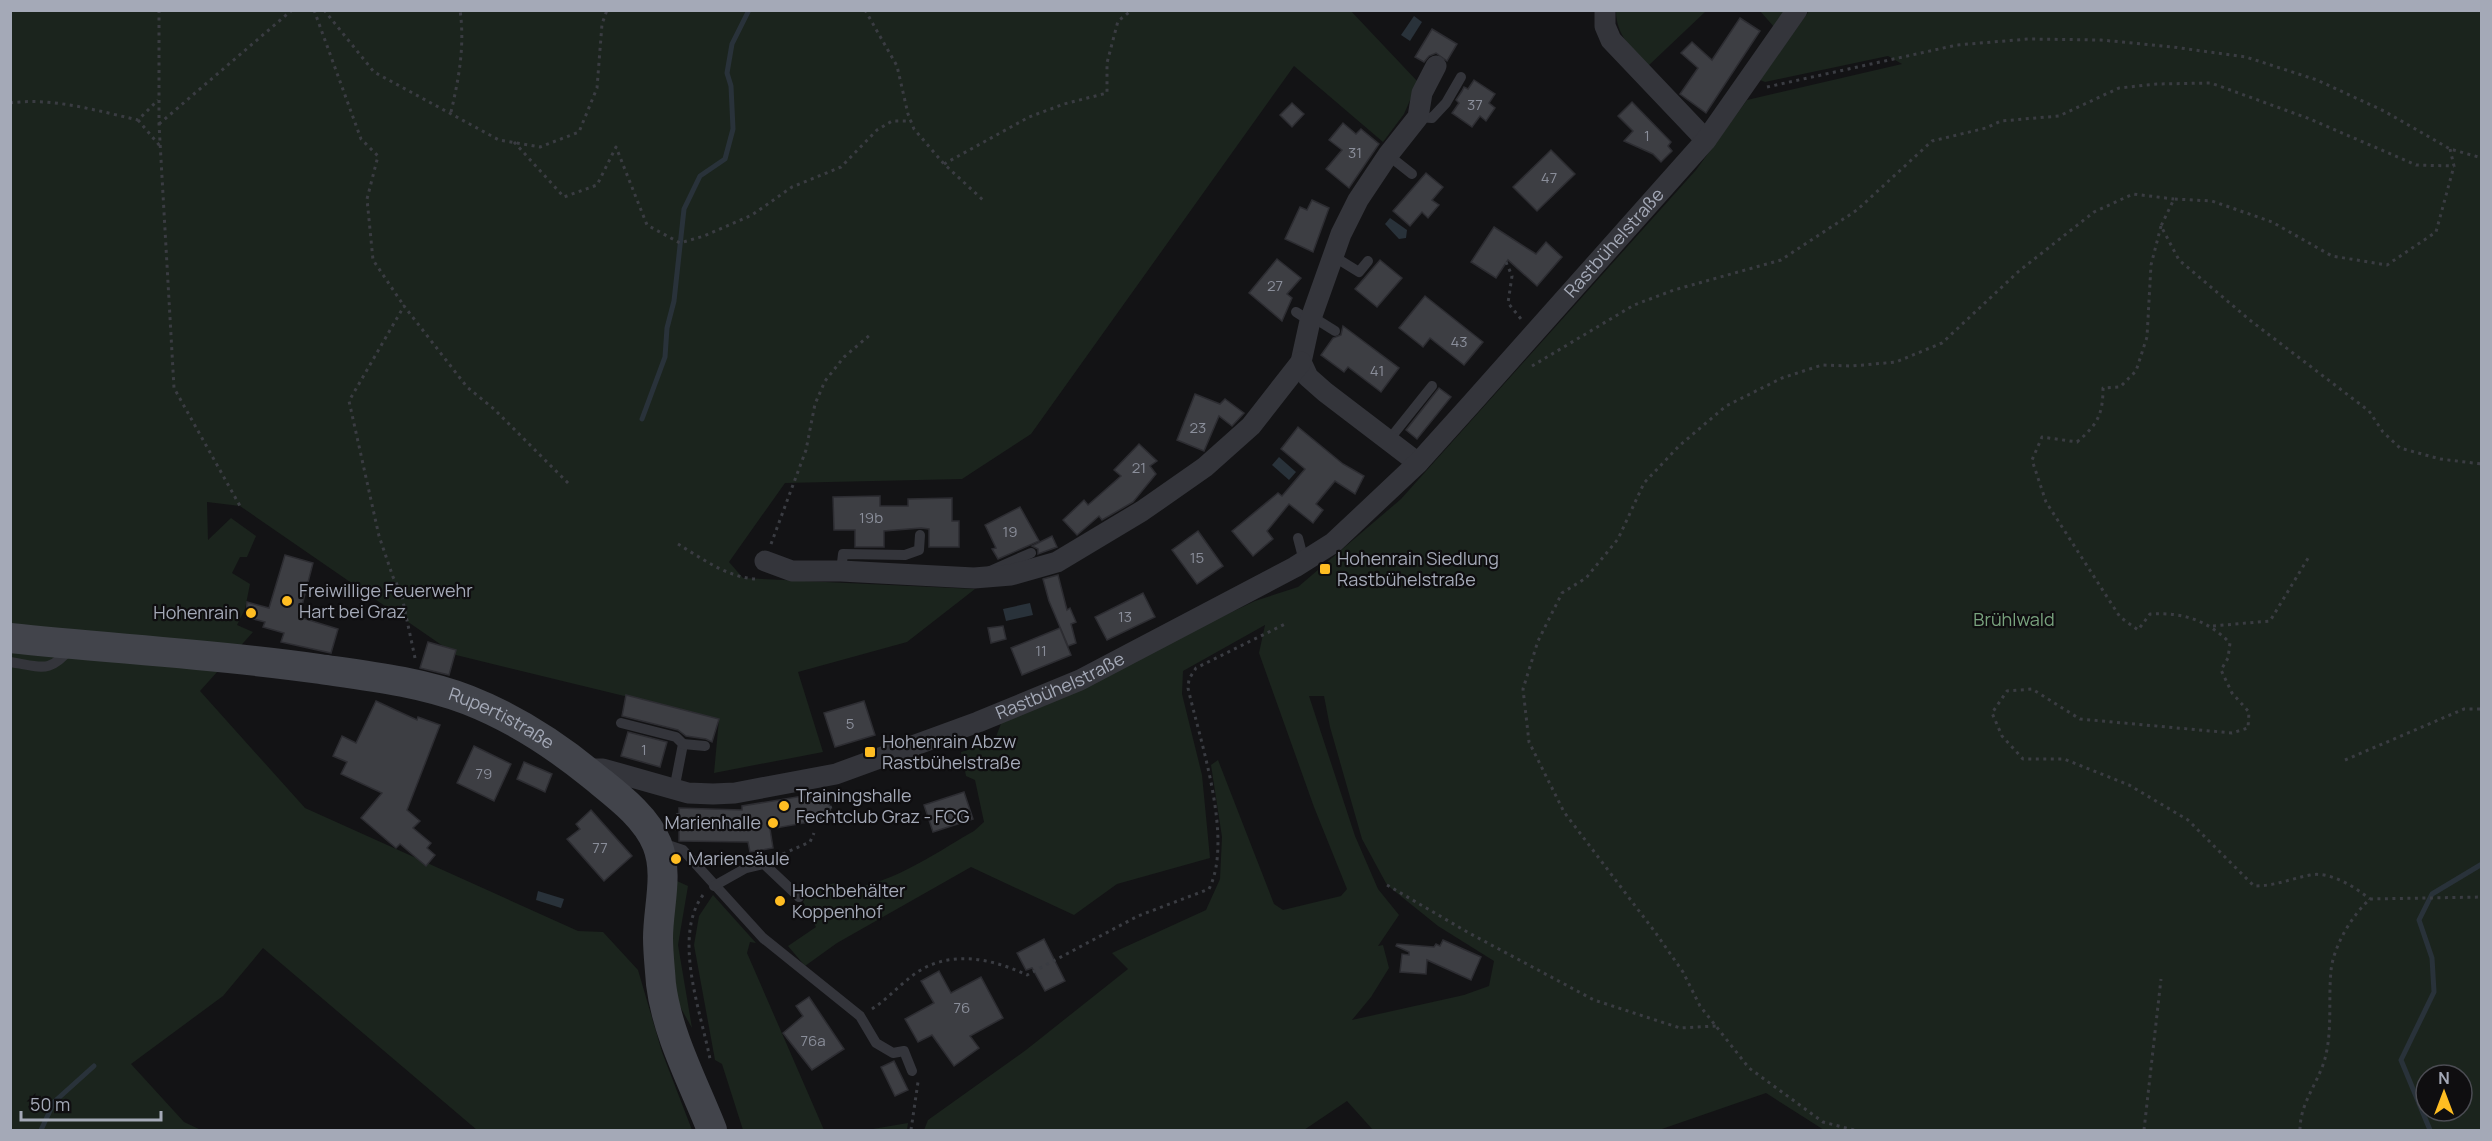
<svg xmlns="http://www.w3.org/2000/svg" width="2492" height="1141" viewBox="0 0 2492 1141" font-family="Manrope,sans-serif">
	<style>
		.green { fill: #1b241d; fill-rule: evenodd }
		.water { fill: #29323a }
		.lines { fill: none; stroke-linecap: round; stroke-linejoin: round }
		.stream { stroke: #29323a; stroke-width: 5 }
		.building { fill: #3d3e43; stroke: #2d2d32; stroke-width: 1.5 }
		.path { stroke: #3a3c42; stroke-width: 3; stroke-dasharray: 3 4.5; stroke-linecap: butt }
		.lane { stroke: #34353b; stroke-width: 10 }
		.street { stroke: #34353b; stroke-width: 21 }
		.secondary { stroke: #42444b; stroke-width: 30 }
		.poi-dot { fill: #ffbd22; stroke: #0f0e10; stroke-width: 2 }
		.labels { text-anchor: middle; stroke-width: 4.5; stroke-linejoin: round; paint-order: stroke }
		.number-label { font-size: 15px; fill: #8a8e9a }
		.street-label { font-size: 18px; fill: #a4a9b7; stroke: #0f0e10 }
		.poi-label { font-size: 18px; fill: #a4a9b7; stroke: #0f0e10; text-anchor: start }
		.park-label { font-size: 18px; fill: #79a37e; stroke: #0f0e10 }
	</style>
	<rect width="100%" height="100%" fill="#131315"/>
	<g class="green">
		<path d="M1350,10L1418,82L1404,114L1383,142L1294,66L1031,434L962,479L785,483L729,562L743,578L975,589L907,642L798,672L823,752L714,773L719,719L456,655L240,506L207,502L208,540L231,518L256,536L247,557H240L232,573L250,584L245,609L237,625L253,632L200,691L305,808L578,931L603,932L638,970L662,1052L692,1130H477L263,948L223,996L131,1064L184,1122L201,1130H11L10,11Z"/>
		<path d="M1616,11H1706L1648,66C1632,49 1616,35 1616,11Z"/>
		<path d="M1760,11H1787L1775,28Z"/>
		<path d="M1809,11H2481V1130H1824L1766,1093L1659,1130H1373L1347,1101L1304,1130H924L928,1120L1026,1050L1128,969L1112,953L1206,910L1220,879L1222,837L1211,765L1218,760L1274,904L1283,910L1341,896L1347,889L1314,807L1259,653L1265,625L1183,671L1182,694L1202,775L1210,858L1117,884L1074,915L971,867L837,943L805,966L788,946L816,927L803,902L811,889L835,883C869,901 943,848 974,831L984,822L975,780L966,776L961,752L994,742L1002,721L1255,601L1298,587L1401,499L1696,170L1747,100L1902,64L1888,56L1765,82L1760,80ZM1309,696H1324L1330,727L1362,839L1387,885L1438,926L1494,961L1489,986L1464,995L1352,1020L1371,997L1389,968L1383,945L1378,946L1399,915L1378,889L1355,836ZM2426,1075H2462V1111H2426Z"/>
		<path d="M677,881L688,886L678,945L692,1028L678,1003L669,922Z"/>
		<path d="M713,895L756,943L750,942L747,953L824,1130H743L722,1064L715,1060L694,945L699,916Z"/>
		<path d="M908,1123L907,1130H867Z"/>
	</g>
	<g class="water">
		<path d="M1414,16L1422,22L1410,41L1401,35Z"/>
		<path d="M1390,218L1407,230L1406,238L1399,239L1385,224Z"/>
		<path d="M1279,457L1296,472L1289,480L1272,465Z"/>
		<path d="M1030,603L1033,615L1006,621L1003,609Z"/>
		<path d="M538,891L564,899L561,908L536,900Z"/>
	</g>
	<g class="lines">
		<g class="stream">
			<path d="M642,419L665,357L667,328L674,301L684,209L700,176L725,159L733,129L731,86L727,73L732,44L749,10"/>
			<path d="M41,1130L54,1102L94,1066"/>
			<path d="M2430,1130L2401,1060L2434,992L2432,958L2419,920L2432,894L2482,864"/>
		</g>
	</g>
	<g class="building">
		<path d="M1740,18L1760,31L1706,113L1680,94L1698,68L1681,53L1692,42L1712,60Z"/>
		<path d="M1432,29L1457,44L1447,61L1436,53L1429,56L1424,62L1415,57Z"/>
		<path d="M1474,80L1495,94L1489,103L1495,108L1486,121L1480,116L1472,127L1452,113L1459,103L1456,100L1462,91L1464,87L1468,89Z"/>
		<path d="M1632,102L1671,142L1668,146L1672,151L1661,162L1653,154L1624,141L1633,131L1618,116Z"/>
		<path d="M1292,103L1304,114L1292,127L1280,115Z"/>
		<path d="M1343,123L1356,134L1361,129L1379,144L1349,188L1326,169L1342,150L1329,140Z"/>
		<path d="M1551,150L1575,174L1537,211L1513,187Z"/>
		<path d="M1426,173L1443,187L1432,200L1439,205L1428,218L1422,212L1410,226L1393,211Z"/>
		<path d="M1312,200L1329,208L1313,252L1285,239L1300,207L1307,210Z"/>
		<path d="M1494,227L1536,254L1546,242L1562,257L1537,286L1508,260L1496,278L1471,262Z"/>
		<path d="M1277,259L1301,278L1287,294L1292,298L1282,321L1249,293Z"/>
		<path d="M1380,260L1402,278L1377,307L1355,289Z"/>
		<path d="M1425,296L1483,342L1464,365L1430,338L1423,347L1399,328Z"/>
		<path d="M1343,326L1399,368L1381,392L1348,367L1344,372L1321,355L1333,338L1341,335Z"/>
		<path d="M1439,388L1451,397L1417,439L1406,430Z"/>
		<path d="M1195,394L1220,404L1225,399L1244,413L1232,426L1219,416L1204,451L1177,440Z"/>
		<path d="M1298,427L1343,464L1364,476L1355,494L1335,481L1316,504L1323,510L1313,523L1289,504L1267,531L1273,539L1253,556L1232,531L1278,493L1282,496L1305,469L1281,449Z"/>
		<path d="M1139,444L1157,461L1150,466L1156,474L1133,502L1102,520L1099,516L1077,535L1063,520L1084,500L1088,505L1121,476L1114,470Z"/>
		<path d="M880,496V506H908V499L952,498V521H959V547H929V529L921,528L884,531V547H855V530H834L833,497Z"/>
		<path d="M1020,507L1039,541L998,559L992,549L996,548L985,525Z"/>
		<path d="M1198,531L1223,566L1197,584L1172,550Z"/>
		<path d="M1052,536L1057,547L1038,554V549L1032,546Z"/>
		<path d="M285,555L313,563L299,617L338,629L331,653L281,642L284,633L263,627L265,622L246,617L247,602L269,608Z"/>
		<path d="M1058,575L1067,610L1070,608L1076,622L1071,624L1076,643L1068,646L1049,601L1043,579Z"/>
		<path d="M1143,593L1155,617L1107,640L1095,617Z"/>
		<path d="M1003,626L1006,639L991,643L988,628Z"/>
		<path d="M1060,628L1071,655L1022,675L1011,648Z"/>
		<path d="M428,642L456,650L449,675L420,668Z"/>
		<path d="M626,695L719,719L712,742L706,739L686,736L678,730L622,716Z"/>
		<path d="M376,701L417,720L418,717L440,725L407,810L420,821L413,828L431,843L427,848L435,855L426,866L400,844L396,848L361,818L382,793L341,774L347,762L333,756L342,736L356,743Z"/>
		<path d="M864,701L875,735L835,747L824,713Z"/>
		<path d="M628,732L667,742L660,767L621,756Z"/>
		<path d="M474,746L511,764L494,801L457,783Z"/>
		<path d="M524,762L552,774L545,792L517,779Z"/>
		<path d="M827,792L832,818L770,829L773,848L750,852L748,842L679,841V808L742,810V806Z"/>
		<path d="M964,792L973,819L933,832L924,805Z"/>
		<path d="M591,810L632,856L604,881L567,839L580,829L576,824Z"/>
		<path d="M1044,939L1065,981L1045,991L1032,968L1026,970L1017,953Z"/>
		<path d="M1443,940L1481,957L1471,980L1427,960L1426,974L1400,972L1402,954L1409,955V952L1396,946L1397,944L1434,947L1436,944L1440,946Z"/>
		<path d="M939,971L951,993L981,977L1003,1018L970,1036L979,1048L954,1066L932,1035L918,1042L905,1019L934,1003L921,981Z"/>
		<path d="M809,997L844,1049L812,1070L783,1033L803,1016L796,1006Z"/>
		<path d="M894,1061L908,1090L895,1096L881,1067Z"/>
	</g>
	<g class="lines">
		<g class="path">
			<path d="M159,10V124L174,388L240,506"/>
			<path d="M314,10L361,139L378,156L367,199L373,260L404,306"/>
			<path d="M324,10L374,72L499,140L540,147L579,132L597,88L602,24L607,10"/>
			<path d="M865,10L897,66L908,114L914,129L944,164L983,200"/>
			<path d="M1767,87L1957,45L2029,39L2101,40L2173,47L2246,57L2317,80L2384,111L2450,149L2482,158"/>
			<path d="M10,103C52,97 98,111 138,120L158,100"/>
			<path d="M451,112C459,78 465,45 460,10"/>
			<path d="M138,120L160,146"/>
			<path d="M159,124L292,10"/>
			<path d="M514,142L564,197L597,185L616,147L647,225L680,243L704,236L752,215L792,187L841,167L877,130L892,121H911"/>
			<path d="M2450,149L2454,166L2436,232L2387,265L2332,256L2272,222L2212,201L2174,199L2161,226L2179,260L2251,321L2369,411L2383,432L2400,448L2440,459L2482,464"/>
			<path d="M944,164L1029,117L1064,104L1107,93V63L1118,21L1132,10"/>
			<path d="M2161,226L2151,265L2147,337L2136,371L2120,387L2103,388C2103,415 2097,425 2077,442L2042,437L2032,460L2046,502L2120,617L2138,630L2150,614C2183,612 2207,620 2230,643L2228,658L2221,670L2232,693L2249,712L2248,728L2232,733L2080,719L2032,689L2007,691L1992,713L2002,736L2023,759H2064L2129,785L2188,820L2254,886C2275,886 2290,879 2310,875C2330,871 2355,887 2370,899"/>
			<path d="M1506,262L1512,276L1508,303L1521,319"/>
			<path d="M1532,366L1634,305L1674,290L1781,260L1857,210L1932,141L1986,128L2001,121L2059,116L2119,88L2157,84L2211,83L2310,119L2416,165L2454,166"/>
			<path d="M678,544C701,558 727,577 755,579"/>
			<path d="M771,544L806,450L815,404L825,381L844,357L871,334"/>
			<path d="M2213,626L2270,621L2310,555"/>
			<path d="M415,658L401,592L393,577L379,536L349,401L404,306L467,387L494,409L569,484"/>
			<path d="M2345,760L2464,709H2482"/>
			<path d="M830,806L834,817H839"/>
			<path d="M677,831L678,810"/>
			<path d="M776,857L810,842L814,833"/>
			<path d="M1387,885L1469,933L1594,1000L1680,1028L1716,1026"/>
			<path d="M703,895C672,937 701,1012 710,1059"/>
			<path d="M872,1009C889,998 902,982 919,971C953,950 993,959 1027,975L1138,916L1209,889C1234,839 1200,741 1188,688L1189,679L1196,668L1285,624"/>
			<path d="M911,1130L918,1082"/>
			<path d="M1854,1130L1823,1122L1749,1068L1700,1006L1683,972L1655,932L1564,812L1529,742L1523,689L1538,641L1562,593L1586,578L1618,539L1644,483L1679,446L1726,406L1782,378L1822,365L1852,366L1896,362L1942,343L2019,271L2094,212L2133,194L2174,199"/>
			<path d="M2144,1130L2161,979"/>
			<path d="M2300,1130C2300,1104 2316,1086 2324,1062C2333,1032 2328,1001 2331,971C2333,947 2352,915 2370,899L2482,897"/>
		</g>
		<g class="lane">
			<path d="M1418,117L1432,118L1446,103L1461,77"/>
			<path d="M1388,155L1412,174"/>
			<path d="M1333,256L1359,272L1368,261"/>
			<path d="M1296,312L1310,321"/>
			<path d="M1311,316L1335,331"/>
			<path d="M1388,441L1432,386"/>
			<path d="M1298,538L1304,561"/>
			<path d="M841,571L843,554L905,555L919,550L920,535"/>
			<path d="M990,571L1031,553"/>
			<path d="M10,662C43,667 49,674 72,647"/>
			<path d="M621,723L676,737L683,744L674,790"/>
			<path d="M683,744L705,746"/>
			<path d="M659,842L683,850L763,938L860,1016L876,1043L893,1053L904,1051L912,1071"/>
			<path d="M714,886L746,868L764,864L799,897"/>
		</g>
		<g class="street">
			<path d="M1605,10V26L1611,40L1706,140"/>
			<path d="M1418,463L1325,392L1308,377L1301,362L1310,321L1341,234L1358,200L1388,155L1418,117L1422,93L1436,66"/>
			<path d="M765,561L792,571H841L974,578L1011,575L1057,562L1142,511L1205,467L1251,426L1301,362"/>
			<path id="s1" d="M584,769H603L688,793L713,794L735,793L836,774L978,722L1080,680L1295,567L1333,543L1418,463L1472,403L1706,140L1797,10"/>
		</g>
		<path class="secondary" id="s2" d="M10,638C114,649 217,654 320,669C369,676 421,682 468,700C514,718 554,744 592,775C615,794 645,815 657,844C669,874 658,907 658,938C658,953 660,969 661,984C667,1034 694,1084 712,1130"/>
	</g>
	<g class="poi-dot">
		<rect x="1319" y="563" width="12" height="12" rx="3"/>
		<circle cx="287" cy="601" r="6"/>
		<circle cx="251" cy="613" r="6"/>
		<rect x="864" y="746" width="12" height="12" rx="3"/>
		<circle cx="784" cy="806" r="6"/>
		<circle cx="773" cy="823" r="6"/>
		<circle cx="676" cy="859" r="6"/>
		<circle cx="780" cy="901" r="6"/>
	</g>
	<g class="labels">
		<g class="number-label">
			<text x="1475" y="110">37</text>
			<text x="1647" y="141">1</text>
			<text x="1355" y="158">31</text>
			<text x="1549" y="183">47</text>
			<text x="1275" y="291">27</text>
			<text x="1459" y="347">43</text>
			<text x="1377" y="376">41</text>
			<text x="1198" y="433">23</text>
			<text x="1139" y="473">21</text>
			<text x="871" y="523">19b</text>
			<text x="1010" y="537">19</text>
			<text x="1197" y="563">15</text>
			<text x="1125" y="622">13</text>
			<text x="1041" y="656">11</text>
			<text x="850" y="729">5</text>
			<text x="644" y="755">1</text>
			<text x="484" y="779">79</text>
			<text x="600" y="853">77</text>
			<text x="962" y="1013">76</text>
			<text x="813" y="1046">76a</text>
		</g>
		<g class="street-label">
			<text dy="6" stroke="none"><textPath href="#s1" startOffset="1218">Rastbühelstraße</textPath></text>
			<text dy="6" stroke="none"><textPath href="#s1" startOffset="498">Rastbühelstraße</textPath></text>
			<text dy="6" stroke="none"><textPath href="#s2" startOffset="501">Rupertistraße</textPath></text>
		</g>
		<g class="poi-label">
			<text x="1337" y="565">Hohenrain Siedlung<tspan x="1337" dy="21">Rastbühelstraße</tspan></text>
			<text x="299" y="597">Freiwillige Feuerwehr<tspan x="299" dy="21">Hart bei Graz</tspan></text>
			<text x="239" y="619" text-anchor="end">Hohenrain</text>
			<text x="882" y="748">Hohenrain Abzw<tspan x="882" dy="21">Rastbühelstraße</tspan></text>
			<text x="796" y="802">Trainingshalle<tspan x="796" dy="21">Fechtclub Graz - FCG</tspan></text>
			<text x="761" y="829" text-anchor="end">Marienhalle</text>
			<text x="688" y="865">Mariensäule</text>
			<text x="792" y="897">Hochbehälter<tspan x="792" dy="21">Koppenhof</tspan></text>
		</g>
		<g class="park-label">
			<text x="2014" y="626">Brühlwald</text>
		</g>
	</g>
	<rect width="2492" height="1141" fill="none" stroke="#a4a9b7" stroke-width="24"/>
	<g transform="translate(2444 1093)"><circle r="28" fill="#0f0e10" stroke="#4b4c53" stroke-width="1.5"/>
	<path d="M0-4.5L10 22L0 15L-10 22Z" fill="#ffbd22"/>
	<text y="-9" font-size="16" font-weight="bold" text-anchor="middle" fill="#a4a9b7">N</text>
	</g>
	<path d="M21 1111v9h140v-9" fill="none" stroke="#a4a9b7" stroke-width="3"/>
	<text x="30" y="1111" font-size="18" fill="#a4a9b7" stroke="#0f0e10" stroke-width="4.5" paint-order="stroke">50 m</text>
</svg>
